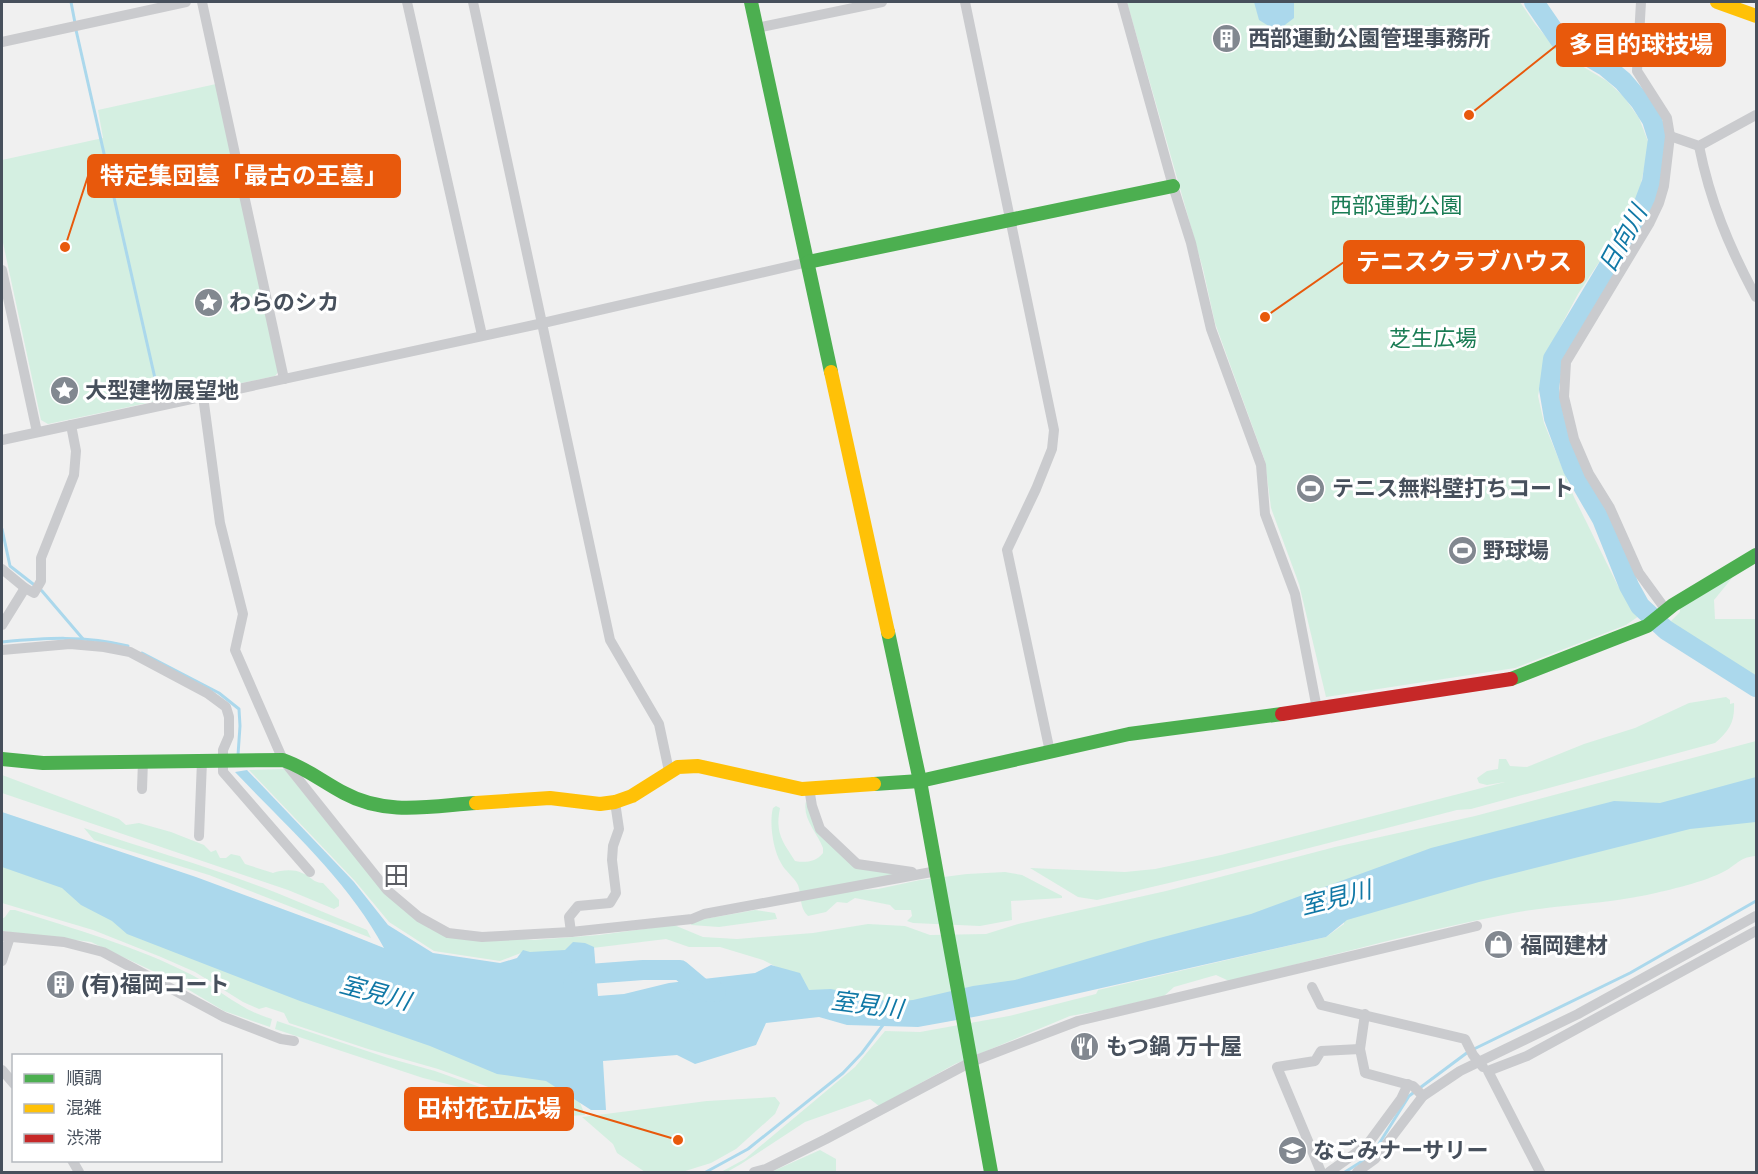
<svg xmlns="http://www.w3.org/2000/svg" width="1758" height="1174" viewBox="0 0 1758 1174" font-family="Signika,'Noto Sans JP',sans-serif">
	<style>
		.green { fill: #d4efe1 }
		.water { fill: #abd8ec }
		.lines { fill: none; stroke-linecap: round; stroke-linejoin: round }
		.stream { stroke: #abd8ec; stroke-width: 3 }
		.river { stroke: #abd8ec; stroke-width: 20 }
		.street { stroke: #cacbce; stroke-width: 10 }
		.fast { stroke: #4caf50; stroke-width: 14 }
		.slow { stroke: #ffc107; stroke-width: 14 }
		.jam { stroke: #c62828; stroke-width: 14 }
		.labels { text-anchor: middle; stroke-width: 6; stroke-linejoin: round; paint-order: stroke }
		.poi-label { font-size: 22px; font-weight: bold; fill: #47505c; stroke: #fff; text-anchor: start }
		.park-label { font-size: 22px; fill: #197c54; stroke: #fff }
		.water-label { font-size: 24px; font-style: italic; fill: #1078a6; stroke: #fff }
		.quarter-label { font-size: 26px; fill: #5c5e64; stroke: #fff }
		.leader { fill: none; stroke: #e8590c; stroke-width: 2 }
		.callout-dot { fill: #e8590c; stroke: #fff; stroke-width: 2 }
		.callout { fill: #e8590c; stroke: #e8590c; stroke-width: 2 }
		.callout-label { font-size: 24px; text-anchor: middle; font-weight: bold; fill: #fff }
	</style>
	<rect width="100%" height="100%" fill="#f0f0f0"/>
	<g class="green">
		<path d="M1127,2H1520L1535,24L1560,53L1607,81L1624,97L1639,118L1649,144L1638,198L1617,235L1578,294L1546,354L1538,396L1544,423L1574,497L1618,586L1639,616L1626,625L1515,668L1326,697L1299,584L1271,508L1265,461L1215,323L1203,269Z"/>
		<path d="M216,84L279,371L275,376L48,424L41,420L2,238V160L103,138L98,110Z"/>
		<path d="M1732,578L1714,600L1715,619H1756V678L1748,672L1744,671L1683,637L1669,623L1680,612V606L1727,579Z"/>
		<path d="M1726,697L1730,700V704L1734,703C1735,722 1729,731 1715,743L1471,809L1457,810L1211,873L1097,900L1078,897L1030,868L1125,872L1155,869L1221,855L1505,782L1487,785L1479,783L1477,778L1487,771L1498,769L1499,759H1506L1510,766L1527,767L1584,744L1635,728L1689,703Z"/>
		<path d="M1756,741V783L1253,917L1019,984L892,1007L805,994L796,977L763,960L720,947H689L666,939L568,951L521,953L500,961L434,951L389,922L355,881L249,770L284,769L346,846L430,929L533,940L599,935L674,925L703,937L737,939L813,933L868,924L905,926L930,935L986,934L1018,924L1166,891L1335,847L1475,816Z"/>
		<path d="M2,775L119,819L126,825L139,823L171,832L204,845L211,852L216,850L220,858H226L231,854L240,856L245,864L273,873C281,870 294,869 302,873C311,876 313,883 323,883L339,900V906L334,909L288,890L2,793Z"/>
		<path d="M806,801L812,813L847,858L895,874L862,890L878,889L920,880L967,874L1005,872L1022,875L1062,896V898L1011,901L1012,920L980,926L913,923L907,921L912,916L911,910H895L890,905L855,898L847,903L837,902L826,912L808,916C799,908 802,896 798,885C794,877 785,871 781,863C773,850 769,822 773,808L776,806L780,808C775,833 782,841 795,861C805,863 816,862 823,853V848C817,832 802,819 806,801Z"/>
		<path d="M1756,818V856C1740,857 1738,864 1725,871C1705,882 1669,890 1647,895C1599,905 1549,905 1503,915C1411,933 1320,959 1229,981L1216,975L1174,987L1164,996L1104,1010L1070,1016L955,1064L879,1106L870,1099L805,1122L741,1164L727,1172H721L745,1159L855,1067L885,1031L920,1032L1009,1016L1096,994L1098,990L1326,937L1344,924V915L1683,826Z"/>
		<path d="M84,828C149,850 214,868 277,893C307,905 337,918 367,930L371,938L209,875L94,840Z"/>
		<path d="M2,856L549,1078L578,1098L585,1115L526,1119L508,1094L438,1069L368,1049L289,1023L284,1013L266,1007L259,1009L243,1002L195,972L161,957L93,930L2,903Z"/>
		<path d="M10,910H15C74,929 136,946 192,975C219,989 242,1011 272,1019L270,1027L224,1011L174,981L91,942L2,931V919L5,917Z"/>
		<path d="M755,910L775,913L777,919L719,927L691,925L693,921Z"/>
		<path d="M277,1021L388,1058L435,1071L491,1091L507,1098L520,1120L493,1100L475,1091L423,1078L275,1029Z"/>
		<path d="M775,1097L780,1103L775,1114L736,1149L711,1163L682,1172H645L617,1153L613,1144L582,1117L707,1101Z"/>
		<path d="M820,1150L836,1159V1172H771Z"/>
	</g>
	<g class="water">
		<path d="M1254,2H1294V18L1277,31L1259,20Z"/>
		<path d="M247,770L354,882L388,925L433,953L500,963L517,958L523,950L530,952L565,950L573,942L585,943L594,947L598,996L624,994L669,983L755,973L771,965L800,973L809,990L831,989L890,1002L913,1000L973,986L1015,980L1148,941L1251,914L1431,848L1614,801L1660,803L1756,777V822L1690,829L1479,882L1347,920L1326,937L979,1016L918,1027L847,1025L819,1017L766,1023L756,1045L695,1064L677,1055L603,1061L606,1110H591L546,1081L497,1074L430,1046L300,1001L127,934L112,921L81,905L62,888L2,867V812L196,877L334,928L384,948C348,880 287,827 235,772Z"/>
	</g>
	<g class="lines">
		<g class="stream">
			<path d="M71,2L75,23"/>
			<path d="M76,30L159,396"/>
			<path d="M2,529L10,566L42,591L83,639"/>
			<path d="M2,642C44,638 86,635 128,646"/>
			<path d="M142,653L219,693L239,709L240,726L238,755"/>
			<path d="M1474,1049L1630,973L1756,901"/>
			<path d="M706,1172L748,1149L843,1073L862,1053L883,1025"/>
			<path d="M1345,1172L1372,1155L1409,1096L1468,1052"/>
		</g>
		<g class="river">
			<path d="M1534,2L1560,40L1605,66L1623,81L1640,101L1652,120L1658,139L1652,182L1640,214L1553,359L1549,389L1554,418L1573,469L1602,519L1629,586L1640,606L1666,630L1756,687"/>
			<path d="M573,984L589,974L643,970H680L705,991L716,992"/>
		</g>
		<g class="street">
			<path d="M202,2L284,379"/>
			<path d="M407,2L482,335"/>
			<path d="M473,2L610,640L659,724L669,771"/>
			<path d="M965,2L1054,430L1052,449L1036,489L1007,550L1050,752"/>
			<path d="M1122,2L1173,186L1191,243L1211,329L1261,465L1265,514L1295,594L1317,709"/>
			<path d="M1641,2L1637,71L1667,118L1670,136L1664,186L1659,203L1649,224L1566,362L1564,397L1574,439L1589,474L1610,508L1639,573L1666,610"/>
			<path d="M757,28L882,2"/>
			<path d="M2,42L186,2"/>
			<path d="M1670,136L1699,146L1756,115"/>
			<path d="M1699,146C1710,201 1729,247 1756,297"/>
			<path d="M2,270L37,432"/>
			<path d="M203,396L220,523L243,614L235,650L283,760L387,890L419,917L448,933L482,937L571,932"/>
			<path d="M2,440L543,323L808,262"/>
			<path d="M2,569L25,588"/>
			<path d="M2,625L25,588L34,593L41,581V558L74,475L76,451L71,425"/>
			<path d="M2,650L70,644L104,647L130,652L207,693L226,707L229,717V736L223,750V772L310,872"/>
			<path d="M809,788L812,806L820,829L857,864L912,872"/>
			<path d="M142,789L143,761"/>
			<path d="M615,802L619,829L613,846L612,860L616,893L610,903L578,906L569,917L571,932L692,919L704,914L937,871"/>
			<path d="M199,836L202,761"/>
			<path d="M2,936L64,942L103,952L224,1017L281,1039L294,1041"/>
			<path d="M2,961L10,937"/>
			<path d="M1312,987L1321,1005L1465,1039L1473,1055L1483,1067"/>
			<path d="M1365,1014L1360,1049L1365,1073L1413,1086L1423,1096"/>
			<path d="M2,1070L14,1084"/>
			<path d="M72,1160L79,1172"/>
			<path d="M754,1172L766,1169L826,1139L971,1062L1078,1021L1477,926"/>
			<path d="M1321,1172L1277,1067L1315,1061L1321,1051L1360,1049"/>
			<path d="M1329,1172L1367,1145L1401,1099L1408,1084"/>
			<path d="M1357,1172L1375,1159L1423,1096L1460,1071L1578,1014L1756,916"/>
			<path d="M1540,1172L1488,1071L1527,1056L1756,931"/>
		</g>
		<g class="fast">
			<path d="M751,2L831,372"/>
			<path d="M808,262L1173,186"/>
			<path d="M888,632L920,781L991,1172"/>
			<path d="M1511,679L1647,626L1673,605L1756,555"/>
			<path d="M2,759L43,763L283,760C306,768 323,782 344,793C386,816 431,806 476,803"/>
			<path d="M874,784L920,781L1129,734L1282,714"/>
		</g>
		<g class="slow">
			<path d="M1717,2L1756,16"/>
			<path d="M831,372L888,632"/>
			<path d="M476,803L550,798L600,804L615,802L632,796L678,767L698,766L802,789L874,784"/>
		</g>
		<path class="jam" d="M1282,714L1511,679"/>
	</g>
	<defs>
		<symbol id="building-disc" viewBox="-11 -11 22 22"><circle r="9.5" fill="#828890" stroke="#fff"/><path d="M-4-6H4V6H1V3H-1V6H-4ZM-2.5-4.3h1.7v1.8h-1.7ZM.8-4.3h1.7v1.8H.8ZM-2.5-1h1.7V.8h-1.7ZM.8-1h1.7V.8H.8Z" fill="#fff"/></symbol>
		<symbol id="sight-disc" viewBox="-11 -11 22 22"><circle r="9.5" fill="#828890" stroke="#fff"/><path d="M0-6L1.8-2.2L6-1.7L2.9 1.2L3.7 5.4L0 3.3L-3.7 5.4L-2.9 1.2L-6-1.7L-1.8-2.2Z" fill="#fff"/></symbol>
		<symbol id="stadium-disc" viewBox="-11 -11 22 22"><circle r="9.5" fill="#828890" stroke="#fff"/><path d="M0-5a6.5 5 0 1 0 0 10a6.5 5 0 1 0 0-10ZM-3.5-1.8h7v3.6h-7Z" fill="#fff"/></symbol>
		<symbol id="shop-disc" viewBox="-11 -11 22 22"><circle r="9.5" fill="#828890" stroke="#fff"/><path d="M-5-2.5h2.3a2.7 3.5 0 0 1 5.4 0H5L5.5 6h-11ZM-1.5-2.5h3a1.5 2.3 0 0 0-3 0Z" fill="#fff"/></symbol>
		<symbol id="restaurant-disc" viewBox="-11 -11 22 22"><circle r="9.5" fill="#828890" stroke="#fff"/><path d="M-5-6h1v4h1v-4h1v4h1v-4h1v5L-1.5 .5V6h-2V.5L-5-1ZM5-6V6H3V1.5H1.5Q1.5-4 5-6Z" fill="#fff"/></symbol>
		<symbol id="school-disc" viewBox="-11 -11 22 22"><circle r="9.5" fill="#828890" stroke="#fff"/><path d="M0-5L7-2L0 1L-7-2ZM-4 1L0 2.5L4 1V4Q0 6-4 4Z" fill="#fff"/></symbol>
	</defs>
	<g fill-rule="evenodd">
		<use href="#building-disc" x="1210" y="22" width="33" height="33"/>
		<use href="#sight-disc" x="192" y="286" width="33" height="33"/>
		<use href="#sight-disc" x="48" y="374" width="33" height="33"/>
		<use href="#stadium-disc" x="1294" y="472" width="33" height="33"/>
		<use href="#stadium-disc" x="1446" y="534" width="33" height="33"/>
		<use href="#shop-disc" x="1482" y="928" width="33" height="33"/>
		<use href="#building-disc" x="44" y="968" width="33" height="33"/>
		<use href="#restaurant-disc" x="1068" y="1030" width="33" height="33"/>
		<use href="#school-disc" x="1276" y="1134" width="33" height="33"/>
	</g>
	<g class="labels">
		<g class="poi-label">
			<text x="1248" y="46">西部運動公園管理事務所</text>
			<text x="229" y="310">わらのシカ</text>
			<text x="85" y="398">大型建物展望地</text>
			<text x="1332" y="496">テニス無料壁打ちコート</text>
			<text x="1483" y="558">野球場</text>
			<text x="1520" y="953">福岡建材</text>
			<text x="81" y="992">(有)福岡コート</text>
			<text x="1106" y="1054">もつ鍋 万十屋</text>
			<text x="1313" y="1158">なごみナーサリー</text>
		</g>
		<g class="park-label">
			<text x="1396" y="213">西部運動公園</text>
			<text x="1433" y="346">芝生広場</text>
		</g>
		<g class="water-label">
			<text transform="translate(1623 239) rotate(-61)" y="8">日向川</text>
			<text transform="translate(1336 898) rotate(-14)" y="8">室見川</text>
			<text transform="translate(375 993) rotate(15)" y="8">室見川</text>
			<text transform="translate(867 1005) rotate(7)" y="8">室見川</text>
		</g>
		<g class="quarter-label">
			<text x="396" y="885">田</text>
		</g>
	</g>
	<path class="leader" d="M1469 115L1557 45M65 247L88 176M1265 317L1344 262M678 1140L573 1109"/>
	<g class="callout-dot">
		<circle cx="1469" cy="115" r="6"/>
		<circle cx="65" cy="247" r="6"/>
		<circle cx="1265" cy="317" r="6"/>
		<circle cx="678" cy="1140" r="6"/>
	</g>
	<g class="callout">
		<rect x="1557" y="24" width="168" height="42" rx="6"/>
		<rect x="88" y="155" width="312" height="42" rx="6"/>
		<rect x="1344" y="241" width="240" height="42" rx="6"/>
		<rect x="405" y="1088" width="168" height="42" rx="6"/>
	</g>
	<g class="callout-label">
		<text x="1641" y="53">多目的球技場</text>
		<text x="244" y="184">特定集団墓「最古の王墓」</text>
		<text x="1464" y="270">テニスクラブハウス</text>
		<text x="489" y="1117">田村花立広場</text>
	</g>
	<rect width="1758" height="1174" fill="none" stroke="#47505c" stroke-width="6"/>
	<rect x="12" y="1054" width="210" height="108" fill="#ffffff" stroke="#b5b9be" stroke-width="1.5"/>
	<rect x="24" y="1074" width="30" height="9" fill="#4caf50" stroke="#b5b9be" stroke-width="1.5"/>
	<text x="66" y="1084" font-size="18" fill="#47505c">順調</text>
	<rect x="24" y="1104" width="30" height="9" fill="#ffc107" stroke="#b5b9be" stroke-width="1.5"/>
	<text x="66" y="1114" font-size="18" fill="#47505c">混雑</text>
	<rect x="24" y="1134" width="30" height="9" fill="#c62828" stroke="#b5b9be" stroke-width="1.5"/>
	<text x="66" y="1144" font-size="18" fill="#47505c">渋滞</text>
</svg>
